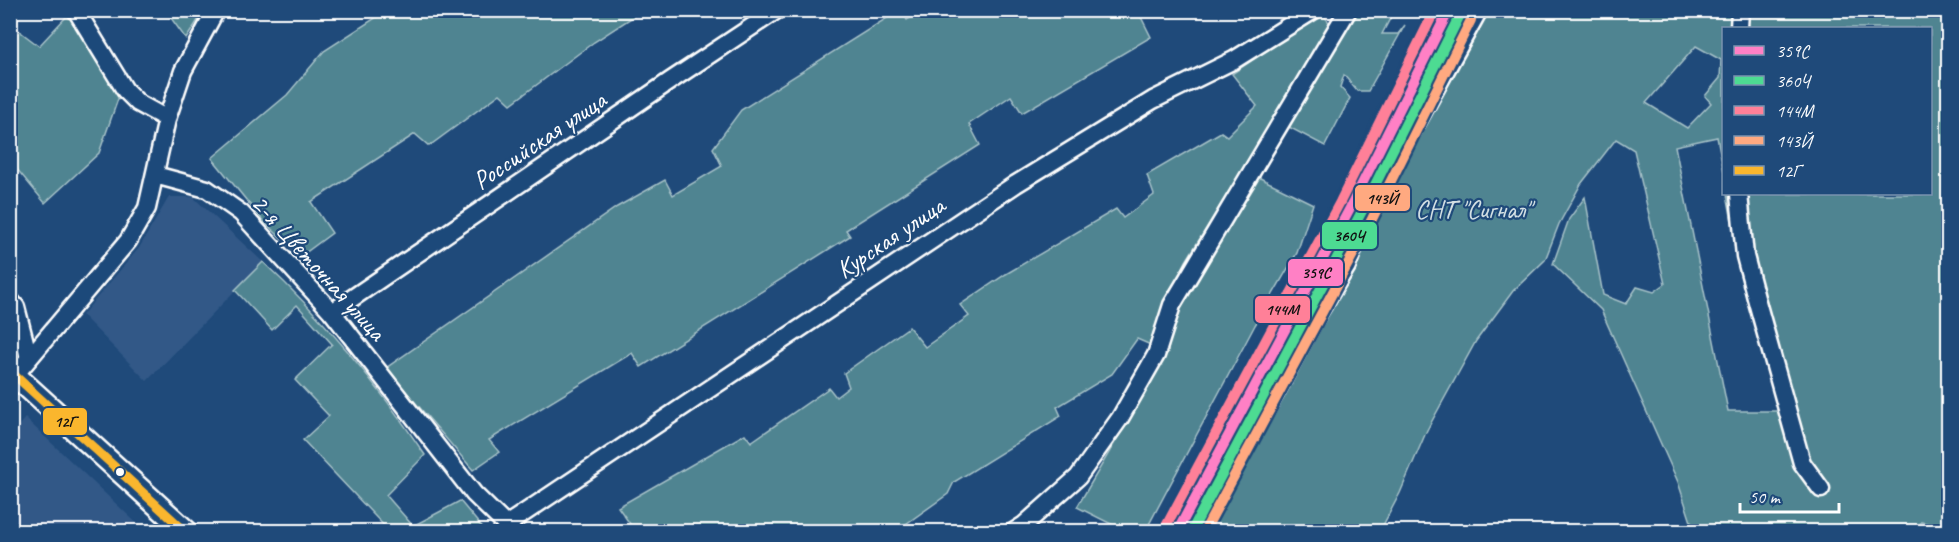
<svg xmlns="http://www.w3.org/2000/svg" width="1959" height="542" viewBox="0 0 1959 542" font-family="Caveat,sans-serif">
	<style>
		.built { fill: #315887 }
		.green { fill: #4f8491; stroke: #a7c2c8; stroke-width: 1.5; fill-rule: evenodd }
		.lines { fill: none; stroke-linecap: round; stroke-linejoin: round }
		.minor-casing { stroke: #fff; stroke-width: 21 }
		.major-casing { stroke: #fff; stroke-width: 26 }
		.minor { stroke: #1f4a7a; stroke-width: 16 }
		.major { stroke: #1f4a7a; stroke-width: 21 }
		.bus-1-casing { stroke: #1f4a7a; stroke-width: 14 }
		.bus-1 { stroke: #fab62d; stroke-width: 9 }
		.rail-1-casing { stroke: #1f4a7a; stroke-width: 15 }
		.rail-2-casing { stroke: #1f4a7a; stroke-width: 15 }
		.rail-3-casing { stroke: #1f4a7a; stroke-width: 15 }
		.rail-4-casing { stroke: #1f4a7a; stroke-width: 15 }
		.rail-1 { stroke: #ff80c5; stroke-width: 10 }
		.rail-2 { stroke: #4ddb92; stroke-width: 10 }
		.rail-3 { stroke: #ff8098; stroke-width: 10 }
		.rail-4 { stroke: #ffa980; stroke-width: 10 }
		.bus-dot { fill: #fff; stroke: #1f4a7a; stroke-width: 2 }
		.labels { text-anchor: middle; stroke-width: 4.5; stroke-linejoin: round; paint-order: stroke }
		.street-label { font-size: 26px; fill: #fff; stroke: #1f4a7a }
		.park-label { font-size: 26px; fill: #d3e0e4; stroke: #1f4a7a }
		.line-badge { stroke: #1f4a7a; stroke-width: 2 }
		.pale-badge-label { font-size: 16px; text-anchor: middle; font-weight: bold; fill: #111 }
	</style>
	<rect width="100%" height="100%" fill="#1f4a7a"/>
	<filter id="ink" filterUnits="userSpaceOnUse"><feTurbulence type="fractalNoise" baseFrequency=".0167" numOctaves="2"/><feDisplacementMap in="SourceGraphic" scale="12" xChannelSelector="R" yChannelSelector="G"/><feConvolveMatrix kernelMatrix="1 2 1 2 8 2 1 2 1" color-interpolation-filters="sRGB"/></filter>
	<g filter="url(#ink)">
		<g class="built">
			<path d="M169,197H193L263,262L147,381L82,315L139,248Z"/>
			<path d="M25,418L145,531H11V434Z"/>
		</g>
		<g class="green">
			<path d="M923,10L1138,11L1151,37L1022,113L1011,96L969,124L980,145L846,230L850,236L641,367L632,353L489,440L499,452L473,470L386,368L617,207L665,180L673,195L722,166L713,148L741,110L898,11H902L907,20Z"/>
			<path d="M166,11H204L186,39Z"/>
			<path d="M386,11H642L594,42L511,104L500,94L429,146L415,134L311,202L332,233L301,256L264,222L212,158L287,95L324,51Z"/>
			<path d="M1356,11H1367L1378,17L1381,11H1394L1382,34H1398L1405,25L1368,91H1357L1344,75L1340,87L1350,98L1325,146L1285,125Z"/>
			<path d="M1485,11H1948V528L1921,522L1922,531H1694L1678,482L1601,310L1553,264L1569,219L1585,197L1603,295L1626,304L1637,287L1654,292L1665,284L1634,150L1616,139L1581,184L1559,224L1545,260L1513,291L1476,341L1427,430L1400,493L1380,531L1203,532L1367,222ZM1724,28H1930V194H1727L1733,227L1744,231L1781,411H1728L1675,146L1717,137L1724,172ZM1696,46L1721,60L1720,78L1705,96L1711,103L1687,128L1646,103Z"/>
			<path d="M1322,13L1331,25L1186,261L1167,301L1153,346L1137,339L1112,374L1057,407L1061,416L954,482L948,494L896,531H635L618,507L745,434L751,442L829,388L836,397L849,387L844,373L909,327L925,347L969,316L960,305L1006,274L1116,209L1123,218L1154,195L1147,175L1221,132L1227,136L1257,106L1232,74Z"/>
			<path d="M66,17H74L119,96L99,153L45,203L11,162L10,24L39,46Z"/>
			<path d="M1258,177L1313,204L1297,253L1255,325L1147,528L1145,531H1125L1077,507L1168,352L1170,329L1192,288Z"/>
			<path d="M263,262C325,319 378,385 425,455L386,495L413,526L460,501L485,531H389L303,440L329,416L295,380L332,344L297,305L272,330L235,290Z"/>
		</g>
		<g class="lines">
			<defs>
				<g id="minor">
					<path d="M76,10L125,90L138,103L167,119"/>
					<path d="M1739,28L1740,10"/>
					<path d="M155,175L207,189L241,213L332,312L474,494L513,532"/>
					<path d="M1739,194L1745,256L1756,298L1802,463L1821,489"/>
					<path d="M10,300L16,307L29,358"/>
					<path d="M332,312L670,81L777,10"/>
					<path d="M15,375L128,241L147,208L167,119L183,71L216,10"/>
					<path d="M506,525L1016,184L1153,100L1234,60L1314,10"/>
					<path d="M1013,532L1024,525L1078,477L1120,418L1156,355L1172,305L1348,10"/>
					<path d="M1196,532L1275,394L1313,322L1347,266L1365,217L1479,10"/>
				</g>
				<path id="major" d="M10,371L187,532"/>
			</defs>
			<use href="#minor" class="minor-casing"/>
			<use href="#major" class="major-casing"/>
			<use href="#minor" class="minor"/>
			<use href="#major" class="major"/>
			<defs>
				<path id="bus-1" d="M10,371L186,532"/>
			</defs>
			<use href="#bus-1" class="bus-1-casing"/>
			<use href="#bus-1" class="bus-1"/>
			<defs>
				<path id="rail-1" d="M1177,532L1350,208L1449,10"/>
				<path id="rail-2" d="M1191,532L1361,213L1460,15"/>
				<path id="rail-3" d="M1166,526L1340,202L1435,10"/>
				<path id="rail-4" d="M1204,532L1372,219L1471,20"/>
			</defs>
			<use href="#rail-1" class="rail-1-casing"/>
			<use href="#rail-2" class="rail-2-casing"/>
			<use href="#rail-3" class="rail-3-casing"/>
			<use href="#rail-4" class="rail-4-casing"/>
			<use href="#rail-1" class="rail-1"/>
			<use href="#rail-2" class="rail-2"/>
			<use href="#rail-3" class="rail-3"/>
			<use href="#rail-4" class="rail-4"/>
		</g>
	</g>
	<circle class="bus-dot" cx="120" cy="472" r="5"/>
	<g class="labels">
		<g class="street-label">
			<text transform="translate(539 140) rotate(-34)" y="9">Российская улица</text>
			<text transform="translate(890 237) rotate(-34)" y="9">Курская улица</text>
			<text transform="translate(319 267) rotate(48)" y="9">2-я Цветочная улица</text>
		</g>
		<g class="park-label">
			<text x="1473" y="218">СНТ "Сигнал"</text>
		</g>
	</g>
	<g class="line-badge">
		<rect x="1354" y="184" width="57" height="28" rx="6" fill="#ffa980"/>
		<rect x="1321" y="221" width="57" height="29" rx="6" fill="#4ddb92"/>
		<rect x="1287" y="258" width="57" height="29" rx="6" fill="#ff80c5"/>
		<rect x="1254" y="295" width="57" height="29" rx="6" fill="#ff8098"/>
		<rect x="42" y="407" width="46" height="29" rx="6" fill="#fab62d"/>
	</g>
	<g class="pale-badge-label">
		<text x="1382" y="204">143Й</text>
		<text x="1349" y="241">360Ч</text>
		<text x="1316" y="278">359С</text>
		<text x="1282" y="315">144М</text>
		<text x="65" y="427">12Г</text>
	</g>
	<rect width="1959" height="542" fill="none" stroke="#1f4a7a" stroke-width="36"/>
	<rect x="18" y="18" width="1923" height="506" fill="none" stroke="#fff" stroke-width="2" filter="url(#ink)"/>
	<rect x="1722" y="27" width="210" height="168" fill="#1f4a7a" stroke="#7992af" stroke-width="1.5"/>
	<rect x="1734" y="46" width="30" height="9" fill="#ff80c5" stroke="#7992af" stroke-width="1.5"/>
	<text x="1776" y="57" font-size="18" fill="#ffffff">359С</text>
	<rect x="1734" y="76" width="30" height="9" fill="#4ddb92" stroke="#7992af" stroke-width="1.5"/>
	<text x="1776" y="87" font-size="18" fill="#ffffff">360Ч</text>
	<rect x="1734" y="106" width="30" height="9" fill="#ff8098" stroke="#7992af" stroke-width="1.5"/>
	<text x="1776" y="117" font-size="18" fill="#ffffff">144М</text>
	<rect x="1734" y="136" width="30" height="9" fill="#ffa980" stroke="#7992af" stroke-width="1.5"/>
	<text x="1776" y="147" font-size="18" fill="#ffffff">143Й</text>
	<rect x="1734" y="166" width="30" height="9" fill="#fab62d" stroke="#7992af" stroke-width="1.5"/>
	<text x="1776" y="177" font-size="18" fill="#ffffff">12Г</text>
	<path d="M1740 503v9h99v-9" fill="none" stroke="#ffffff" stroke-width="3"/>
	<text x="1749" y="503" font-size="18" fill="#ffffff" stroke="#1f4a7a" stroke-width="4.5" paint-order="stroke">50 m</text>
</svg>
